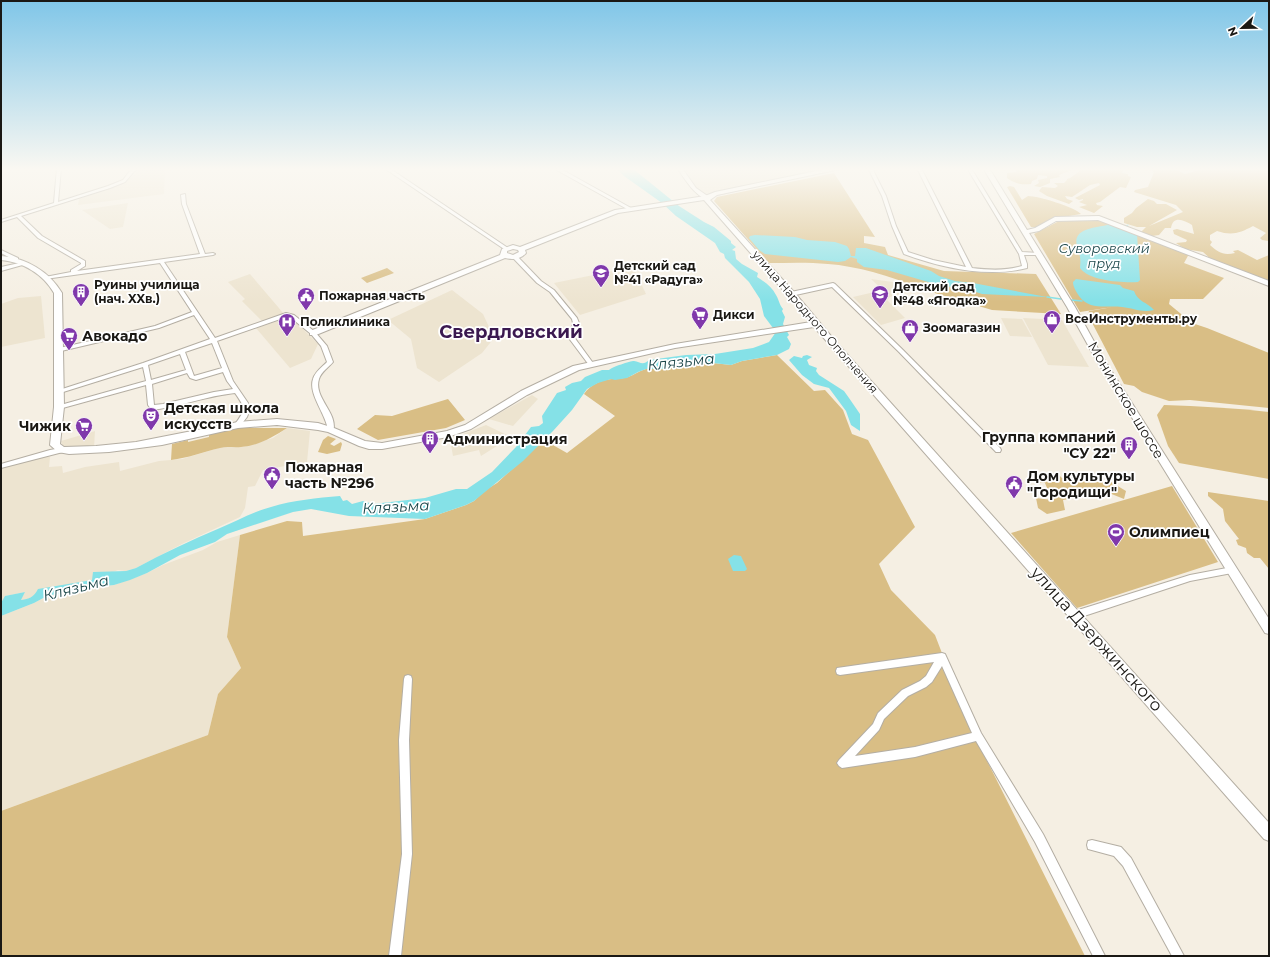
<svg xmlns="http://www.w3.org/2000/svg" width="1270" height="957" viewBox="0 0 1270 957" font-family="Montserrat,sans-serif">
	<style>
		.built { fill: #ede4d0 }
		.green { fill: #d9be85 }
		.water { fill: #85e1e7 }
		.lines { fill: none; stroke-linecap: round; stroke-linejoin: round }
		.stream-far1 { stroke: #85e1e7; stroke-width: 1 }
		.stream { stroke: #85e1e7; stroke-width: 1.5 }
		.street-casing { stroke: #b4aea3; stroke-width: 2 }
		.secondary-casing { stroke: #b4aea3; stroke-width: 2 }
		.street { fill: #fff; fill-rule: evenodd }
		.secondary { fill: #fff; fill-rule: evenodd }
		.labels { text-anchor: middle; stroke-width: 3.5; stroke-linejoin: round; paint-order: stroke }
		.far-poi-label { font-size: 12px; font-weight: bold; fill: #1a1814; stroke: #fff; text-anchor: start }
		.far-street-label { font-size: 12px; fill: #1a1814; stroke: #fff }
		.far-water-label { font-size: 13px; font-style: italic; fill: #1b4649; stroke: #fff }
		.poi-label { font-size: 14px; font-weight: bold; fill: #1a1814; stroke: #fff; text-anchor: start }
		.street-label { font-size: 14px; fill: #1a1814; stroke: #fff }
		.water-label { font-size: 15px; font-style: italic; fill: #1b4649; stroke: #fff }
		.near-street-label { font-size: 17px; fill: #1a1814; stroke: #fff }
		.district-label { font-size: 18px; font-weight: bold; fill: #3b1950; stroke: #fff }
	</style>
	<rect width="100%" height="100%" fill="#f5efe3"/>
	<g class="built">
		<path d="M142,168H165L164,194L78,205L79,199L126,182Z"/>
		<path d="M683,168H815L817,171L702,195L698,191L688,174Z"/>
		<path d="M128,203L123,227L110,229L82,210Z"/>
		<path d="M633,267L646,294L580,315L554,283Z"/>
		<path d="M250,274L284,314L263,322L242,301L245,299L228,282Z"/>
		<path d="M871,279L893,282L908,286L914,291L890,297L887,300L905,318L881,325L853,297L883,290Z"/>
		<path d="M452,290L483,314L494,338L482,353L439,382L417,368L411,339L388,320Z"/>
		<path d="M41,296L45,338L1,347V304L18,298Z"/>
		<path d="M291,317L318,344L311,359L290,368L256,328Z"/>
		<path d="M1001,318L1022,319L1032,337L1010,336Z"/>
		<path d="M1023,318L1062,320L1089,367L1048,365Z"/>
		<path d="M532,395L538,399L513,426L489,419Z"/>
		<path d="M486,425L511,437L481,456L479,450L453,456L450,439Z"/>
		<path d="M287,428L310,431L307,462L263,470L255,486L248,487L245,508L240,517L182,544L136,568L126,571L118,570L92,580L63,586L35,595L28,599L20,600L25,592L6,596L1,603V468L41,456L50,457L49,467L62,466L63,473L85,467L119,462L120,471L159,461L182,459L222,447H243L273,438Z"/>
		<path d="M95,431L94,448H63L61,441Z"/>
		<path d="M240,535L227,637L241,668L218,694L208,735L1,811V616L34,603L47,596L88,588L114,585L147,573L163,565L203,550L217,542Z"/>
	</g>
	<g class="green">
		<path d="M1018,168H1028L1027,170L1033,168H1073L1072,170L1059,175L1060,177L1050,179V183L1040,187L1034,186L1039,183L1038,180L1047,178V176L1038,175L1037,179L1032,181L1031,184C1021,185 1016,184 1007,178V173L1016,172Z"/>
		<path d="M1084,168H1117V170H1123L1122,173L1128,174V176L1131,177L1126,188L1120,187L1100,202L1096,203L1097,205L1103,206L1094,213L1079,207L1087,205L1079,202L1083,200V199L1079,200L1075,198L1100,185L1099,183L1090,185L1072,197L1065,196L1067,199L1073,201L1069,204L1047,196L1039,191L1042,187L1055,188L1058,186L1054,183H1064L1067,180V179L1070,178L1080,171L1079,170Z"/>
		<path d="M1147,168H1172L1185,174L1206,168H1269V241L1262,240L1260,238L1266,233L1253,226C1240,233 1232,236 1217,231L1210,235V240L1212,242L1210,245C1218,252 1223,256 1235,253L1233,251L1238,250L1257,260L1269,255V282L1213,261L1203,252L1185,249L1176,243L1186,242L1187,240L1174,234L1173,230L1177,229L1194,234L1192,225C1184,220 1173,215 1171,228H1165L1159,235L1152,236L1141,232L1146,227H1137L1124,223V218L1132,213L1136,208L1148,199L1154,201L1157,204H1166L1177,210L1149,226L1183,212L1176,205L1134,192L1135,190L1148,187L1154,172Z"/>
		<path d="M834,173L875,237L864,236V243L885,247L888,255L944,271L1036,274L1061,314L992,310L918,288C892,276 856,266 828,264C808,262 788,263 769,263L714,201L717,197Z"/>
		<path d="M1010,186L1014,187L1022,200L1028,196C1038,196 1075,207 1081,214L1051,219L1037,227H1031L1007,187Z"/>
		<path d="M1089,219L1103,220L1189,254L1184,263L1224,278L1203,299H1170L1169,304L1192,323L1207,328L1269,353V408L1190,400L1169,401L1142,392L1134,386L1124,384L1088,315L1089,311L1113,307L1080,312L1034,234L1059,221Z"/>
		<path d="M387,268L394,273L367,283L361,278Z"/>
		<path d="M777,355L814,391L825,390L843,410L852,434L868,440L915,527L879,564L891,590L935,635L972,731L1085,956H1V811L208,735L218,694L241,668L227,637L240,535L287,521L302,522L303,536L425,519L466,505L474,501L484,491L497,483L544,440L567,453L615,416L584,394C590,385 601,380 612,379C617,378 623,379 628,377C634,375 639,371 646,369L713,363L731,365L742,361Z"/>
		<path d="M448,399L465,420L446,428L378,440L357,429L375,415L392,416Z"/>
		<path d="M1164,405C1199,406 1234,408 1269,412V479L1179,463L1168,446L1157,415Z"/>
		<path d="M239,428H287C273,437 258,446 241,447C234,448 227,446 220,448C203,452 188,458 171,460L172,444L188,440V442L209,437V434Z"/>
		<path d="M328,436L336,439L330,444L334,446L341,442L342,444L340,451L327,454L318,452L323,440Z"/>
		<path d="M1041,472L1059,475L1062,478L1086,476L1098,482H1111L1126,491L1124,499L1109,493L1063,500L1065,510L1047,514L1038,508L1036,498L1052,500L1045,483L1032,482L1030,477L1039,479Z"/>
		<path d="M1172,486L1218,562L1077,608L1011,533Z"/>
		<path d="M1208,492L1269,501V569L1260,558H1254L1247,553L1246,548L1238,545L1236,540L1239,539L1225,521L1223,509L1208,496Z"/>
	</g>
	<g class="water">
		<path d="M616,168H632L679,206L704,222L714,227L731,241V243L736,247L732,250L735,251L736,259L742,264L758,273L757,277C765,282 772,287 776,295C779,300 779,304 783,309L782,311L785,317L783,324L789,335L787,337L791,344L789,349L777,355L742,361L731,365L713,363L690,364L685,366L665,369H646L638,372L627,378L615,380L611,379L598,383L587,389L572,410L553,431L523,461L474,501L466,505L425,519L349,516L311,509L293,512L227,534L215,542L180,555L147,573L130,580L114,585L88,588L47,596L34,603L1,616V603L5,596L25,592L21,600C29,599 34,597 38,589L92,580L93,572L126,571L136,568C164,553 191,540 220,528C237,521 252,512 271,507C294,500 317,498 340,496L343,501L347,500L352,504L363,501L373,504L425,498L456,489H467L492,472L516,447L531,427L539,426L543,423L542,416L557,393L566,390L565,387L572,383L581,381L585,377L602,370H609C612,367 630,361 634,361C640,362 643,366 649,360L686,355L715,354L753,348L769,342L776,332L764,316L760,299L749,282L725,258L724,254L720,252L715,243L676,216L662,203L624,176Z"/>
		<path d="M1107,225H1112L1137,234L1140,280L1138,282C1123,283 1089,281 1080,268C1081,257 1080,257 1077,246C1072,228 1096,228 1107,225Z"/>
		<path d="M755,235L795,237L807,240L835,242L847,246L849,249L851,256H855L856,248H866L931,271L939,276L955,281L973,283L1047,297L982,294L973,291L935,284L887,270L864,267L857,262V259L851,257L845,261L838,262L765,254L759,250L749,238L750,236Z"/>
		<path d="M1076,279L1120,285L1123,288L1134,291C1138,302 1147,302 1154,310C1142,313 1133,308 1122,307C1106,305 1090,311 1079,296C1076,291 1073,287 1073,282Z"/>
		<path d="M807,355L812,357L807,360L809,365L817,368L816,371L819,375L844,391L849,398L860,414V431L851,425L846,411L829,388L814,384L802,375L789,360L794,356L802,358L803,356Z"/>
		<path d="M734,555L741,556L747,569L745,571H733L728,559Z"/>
	</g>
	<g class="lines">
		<path class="stream-far1" d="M1124,227L1128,225"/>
		<g class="stream">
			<path d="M1047,297L1061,299"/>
			<path d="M1071,300L1082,301"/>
		</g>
		<defs>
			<g id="street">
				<path d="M57,168H61L58,202L108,186L123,180L132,168H137L125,182L110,188L21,216L42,236L85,261V266L77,271L200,254L182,204L181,195L185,194L186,204L205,254L213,253L215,254L213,255L164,262L215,338L286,313L294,315L315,332L327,346L333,362C329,367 321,372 319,379C313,398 339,413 333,432H331L328,430C326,414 308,394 313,379C315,372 322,367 327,362L321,346L311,334L290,317H286L217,341L233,381L248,403L250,409L247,417L240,426H236L235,424C246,409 246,409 235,393C207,396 181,406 153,410L151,409L148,405L146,385L59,409L57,408L56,407L57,406L146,381L143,367L60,393H56L55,392L56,391L143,363L210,339L194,315L159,328L57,352L55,351V349L155,326L192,312L160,263L45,279V277L71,272V270L81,264V263L38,238L17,217L1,222V220L54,203ZM212,343L222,368L194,376L185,352ZM180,354L186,370L151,380L148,365ZM223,372L227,381L233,389L214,392L163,404L154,405L152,384L187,373L190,378L196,380Z"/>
				<path d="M384,168H389L508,248L504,249Z"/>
				<path d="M553,168H559L631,208L627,209Z"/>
				<path d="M677,168H682L696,188L709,197V199C696,199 684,177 677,168Z"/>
				<path d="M819,168H825L829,171L826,172Z"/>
				<path d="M868,168H872L886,196L896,226L908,252L933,260L966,267L917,168H921L972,268C989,270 1006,271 1022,266L1019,254L967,168H971L1022,252L1039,253L1041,254L1039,255H1024L1027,264V268C987,278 942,268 904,254L892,226L882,196Z"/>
				<path d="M1,250L18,258V259L14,260L1,253Z"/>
				<path d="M513,256H517L541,281L554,290L577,318L579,323L574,337L593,363V365H589L568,337L573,323L572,319L550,292L537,283L513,258Z"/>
				<path d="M24,262L26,263V264L1,271V267Z"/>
				<path d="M833,283L835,284L903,350L1000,448L1001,450L1000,452H996L899,352L832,287L791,296L788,294L791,292Z"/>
				<path d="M61,448H63L64,450L63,452L1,468V464L50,450Z"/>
				<path d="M1232,567L1235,568L1236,570L1235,572L1232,573L1190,581L1075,619L1072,618L1071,615L1072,612L1075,611L1190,575Z"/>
				<path d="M942,653L945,654L981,733L1043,834L1105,956H1093L1035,842L976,741L915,757L842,768L839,766L837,763L839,760L873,724L878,713L902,690L920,681L926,676L934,662L840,675L837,674L836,671L837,668ZM942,666L972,733L915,747L855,756L879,730L884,719L908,696L926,687L932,682Z"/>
				<path d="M408,675L411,676L412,679L409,740L412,854L401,956H389L402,854L399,740L404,679L405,676Z"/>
				<path d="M1092,840L1121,847L1131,858L1184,956H1172L1123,866L1114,856L1088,849L1087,845L1088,841Z"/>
			</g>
			<g id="secondary">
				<path d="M831,168H845L717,195L710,200L794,292L836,342L1269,823V841L1264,839L814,327L675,348L579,370L527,395L471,429L448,437L382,449H369L359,446L328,432L318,430L277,425L238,428L162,445L109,452L69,454L58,452L50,445L54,407V293C43,274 23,262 1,260V256C26,258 49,271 62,293L64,407L60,444L64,447L96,446L136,442L238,422L277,419L318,423L334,428L365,441L382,443L447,431L465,425L521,391L573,366L675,344L811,322L704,200L618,213L525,250L526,253C521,259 513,260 505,258L316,335H310V331L500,255L502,249L513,245L520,247L615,210L705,196L715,192ZM513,249L518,250L519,252L513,255L507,253V251Z"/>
				<path d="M983,168H989L1027,230L1035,228L1055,217L1099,216L1269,281V286L1098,220L1056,221L1039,231L1029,233L1075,307L1102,356L1269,619V634L1265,633L1094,356L1067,307Z"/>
			</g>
		</defs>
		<use href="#street" class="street-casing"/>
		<use href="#secondary" class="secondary-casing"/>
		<use href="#street" class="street"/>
		<use href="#secondary" class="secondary"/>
	</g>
	<linearGradient id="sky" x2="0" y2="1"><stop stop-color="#80c6e8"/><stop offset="0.56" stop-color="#faf8f2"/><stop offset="1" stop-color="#faf8f2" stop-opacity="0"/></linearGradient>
	<rect width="1270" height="302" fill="url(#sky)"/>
	<defs>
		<symbol id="school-pin" viewBox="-11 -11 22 30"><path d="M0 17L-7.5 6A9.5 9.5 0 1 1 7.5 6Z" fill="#8038ab" stroke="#fff"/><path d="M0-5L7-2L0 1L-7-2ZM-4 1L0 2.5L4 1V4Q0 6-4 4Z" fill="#fff"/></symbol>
		<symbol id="building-pin" viewBox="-11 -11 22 30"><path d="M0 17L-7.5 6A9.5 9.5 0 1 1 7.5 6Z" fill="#8038ab" stroke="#fff"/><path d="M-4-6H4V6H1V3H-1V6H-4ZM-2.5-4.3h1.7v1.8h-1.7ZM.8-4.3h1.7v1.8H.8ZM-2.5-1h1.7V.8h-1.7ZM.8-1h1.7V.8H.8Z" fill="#fff"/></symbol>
		<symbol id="civic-pin" viewBox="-11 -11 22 30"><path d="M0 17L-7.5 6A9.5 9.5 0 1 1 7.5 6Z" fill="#8038ab" stroke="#fff"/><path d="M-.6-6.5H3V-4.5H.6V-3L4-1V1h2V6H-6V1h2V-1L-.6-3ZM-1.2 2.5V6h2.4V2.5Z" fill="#fff"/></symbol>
		<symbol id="supermarket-pin" viewBox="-11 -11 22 30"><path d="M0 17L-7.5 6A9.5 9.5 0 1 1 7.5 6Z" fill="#8038ab" stroke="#fff"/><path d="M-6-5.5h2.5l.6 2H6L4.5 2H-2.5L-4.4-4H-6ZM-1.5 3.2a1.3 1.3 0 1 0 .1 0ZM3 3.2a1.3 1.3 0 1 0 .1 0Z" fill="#fff"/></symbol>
		<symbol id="shop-pin" viewBox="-11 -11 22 30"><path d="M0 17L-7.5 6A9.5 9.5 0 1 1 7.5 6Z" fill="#8038ab" stroke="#fff"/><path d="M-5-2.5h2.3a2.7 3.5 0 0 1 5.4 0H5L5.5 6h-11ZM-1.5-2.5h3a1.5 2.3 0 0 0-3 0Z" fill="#fff"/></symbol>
		<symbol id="hospital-pin" viewBox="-11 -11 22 30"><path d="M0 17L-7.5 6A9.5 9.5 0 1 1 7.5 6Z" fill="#8038ab" stroke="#fff"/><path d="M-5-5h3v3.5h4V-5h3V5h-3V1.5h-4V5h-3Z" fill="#fff"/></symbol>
		<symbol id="theatre-pin" viewBox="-11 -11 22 30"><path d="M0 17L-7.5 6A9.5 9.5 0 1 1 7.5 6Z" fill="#8038ab" stroke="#fff"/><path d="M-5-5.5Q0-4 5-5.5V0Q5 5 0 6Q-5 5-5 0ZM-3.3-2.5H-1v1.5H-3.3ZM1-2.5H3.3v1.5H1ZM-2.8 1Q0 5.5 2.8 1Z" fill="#fff"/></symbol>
		<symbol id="stadium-pin" viewBox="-11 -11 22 30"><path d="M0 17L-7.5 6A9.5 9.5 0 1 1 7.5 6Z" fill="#8038ab" stroke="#fff"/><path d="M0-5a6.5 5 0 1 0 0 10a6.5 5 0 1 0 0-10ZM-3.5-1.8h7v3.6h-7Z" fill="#fff"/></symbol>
	</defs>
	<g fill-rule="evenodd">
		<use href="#school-pin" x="591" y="263" width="20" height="27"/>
		<use href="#building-pin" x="71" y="282" width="20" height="27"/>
		<use href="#school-pin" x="870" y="284" width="20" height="27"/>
		<use href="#civic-pin" x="296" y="286" width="20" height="27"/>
		<use href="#supermarket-pin" x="690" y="305" width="20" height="27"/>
		<use href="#shop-pin" x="1042" y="309" width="20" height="27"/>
		<use href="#hospital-pin" x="277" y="312" width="20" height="27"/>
		<use href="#shop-pin" x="900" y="318" width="20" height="27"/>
		<use href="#supermarket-pin" x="59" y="326" width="20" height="27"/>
		<use href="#theatre-pin" x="141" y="406" width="20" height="27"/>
		<use href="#supermarket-pin" x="74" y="416" width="20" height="27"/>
		<use href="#building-pin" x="420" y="429" width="20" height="27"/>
		<use href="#building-pin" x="1119" y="435" width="20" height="27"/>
		<use href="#civic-pin" x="262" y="465" width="20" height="27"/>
		<use href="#civic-pin" x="1004" y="474" width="20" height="27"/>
		<use href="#stadium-pin" x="1106" y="522" width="20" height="27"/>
	</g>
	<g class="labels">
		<g class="far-poi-label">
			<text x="614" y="270">Детский сад<tspan x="614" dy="14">№41 «Радуга»</tspan></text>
			<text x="94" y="289">Руины училища<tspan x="94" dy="14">(нач. XXв.)</tspan></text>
			<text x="893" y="291">Детский сад<tspan x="893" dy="14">№48 «Ягодка»</tspan></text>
			<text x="319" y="300">Пожарная часть</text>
			<text x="713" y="319">Дикси</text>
			<text x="1065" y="323">ВсеИнструменты.ру</text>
			<text x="300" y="326">Поликлиника</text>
			<text x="923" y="332">Зоомагазин</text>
		</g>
		<g class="far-street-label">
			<text transform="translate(815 322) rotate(49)" y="4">улица Народного Ополчения</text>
		</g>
		<g class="far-water-label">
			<text x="1104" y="253">Суворовский<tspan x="1104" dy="15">пруд</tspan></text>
		</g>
		<g class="poi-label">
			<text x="82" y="341">Авокадо</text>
			<text x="164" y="413">Детская школа<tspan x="164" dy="16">искусств</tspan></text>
			<text x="71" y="431" text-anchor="end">Чижик</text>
			<text x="1116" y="442" text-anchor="end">Группа компаний<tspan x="1116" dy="16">"СУ 22"</tspan></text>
			<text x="443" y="444">Администрация</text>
			<text x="285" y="472">Пожарная<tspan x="285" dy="16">часть №296</tspan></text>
			<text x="1027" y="481">Дом культуры<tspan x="1027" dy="16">"Городищи"</tspan></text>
			<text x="1129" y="537">Олимпиец</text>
		</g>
		<g class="street-label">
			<text transform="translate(1126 400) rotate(59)" y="5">Монинское шоссе</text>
		</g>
		<g class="water-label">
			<text transform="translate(681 362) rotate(-6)" y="5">Клязьма</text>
			<text transform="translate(396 507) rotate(-3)" y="5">Клязьма</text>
			<text transform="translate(76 588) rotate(-14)" y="5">Клязьма</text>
		</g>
		<g class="near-street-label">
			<text transform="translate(1097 639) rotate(48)" y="6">улица Дзержинского</text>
		</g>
		<g class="district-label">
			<text x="511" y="338">Свердловский</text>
		</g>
	</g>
	<rect width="1270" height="957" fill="none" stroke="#1a1814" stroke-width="4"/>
	<g transform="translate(1242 28) rotate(248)" stroke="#ffffff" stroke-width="3" paint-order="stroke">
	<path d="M0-3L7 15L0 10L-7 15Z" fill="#1a1814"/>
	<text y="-6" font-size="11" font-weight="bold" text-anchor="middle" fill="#1a1814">N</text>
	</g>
</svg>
